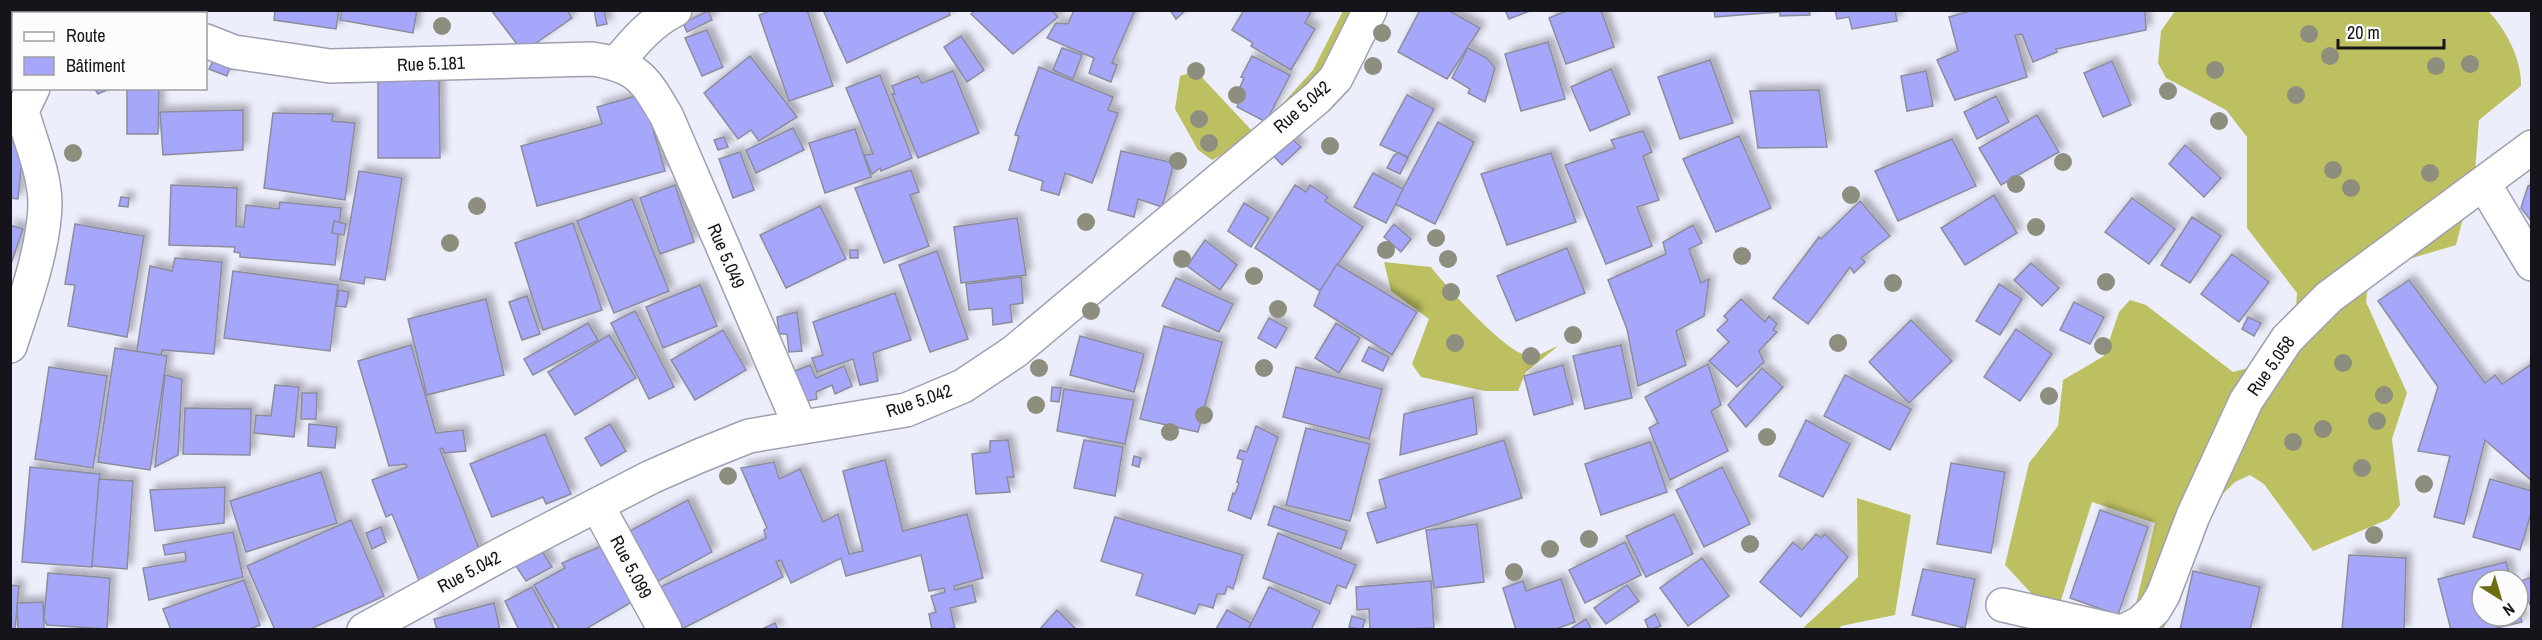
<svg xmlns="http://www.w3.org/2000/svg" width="2542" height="640" viewBox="0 0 2542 640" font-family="'Archivo Narrow',sans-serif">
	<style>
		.forest { fill: #bdc061 }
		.building { fill: #a6a7fa; stroke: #8b8c9c; stroke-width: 1.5; filter: url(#shadow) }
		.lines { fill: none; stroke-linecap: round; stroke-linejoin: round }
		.minor-casing { stroke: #9e9fb0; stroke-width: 36 }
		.minor { stroke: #fff; stroke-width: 33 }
		.tree { fill: #8d8e7e }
		.labels { text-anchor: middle; stroke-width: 4.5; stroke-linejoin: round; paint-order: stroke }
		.street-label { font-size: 18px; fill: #14141a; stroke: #fcfcfc }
	</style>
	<defs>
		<filter id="shadow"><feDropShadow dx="5.5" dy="-5.5" stdDeviation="3" flood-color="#0004"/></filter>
	</defs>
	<rect width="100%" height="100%" fill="#edeefc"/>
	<g class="forest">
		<path d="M1341,11H1373L1293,117L1212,160L1198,150L1175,109L1180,76L1196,71L1255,134L1313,70L1342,13Z"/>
		<path d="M2175,11H2488C2506,29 2522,60 2521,86L2479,120L2475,172L2456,245L2392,264L2368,286L2366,302L2407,393L2392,439L2400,505L2389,519L2313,551L2264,484L2250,475L2235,482L2196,520L2164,629H2130L2155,523L2092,502L2055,619L2005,565L2029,463L2058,426L2063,380L2104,356L2119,312L2130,300L2146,305L2233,372L2263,364L2295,326L2297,293L2247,228V137L2226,110L2166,78L2158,63L2161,31Z"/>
		<path d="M1384,262L1431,267C1445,285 1510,358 1531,356C1539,356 1550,349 1558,346L1526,372L1518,391H1485L1421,377L1412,364L1429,319L1391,291Z"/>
		<path d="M1857,498L1911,515L1895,615L1841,626L1839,629H1802L1858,577Z"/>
	</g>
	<g class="building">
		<path d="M10,10H76L78,14H14V53L10,47Z"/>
		<path d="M81,10H104L106,14H83Z"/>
		<path d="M275,10H339L336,29L274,20Z"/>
		<path d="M342,10H417L413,33L340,20Z"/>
		<path d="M491,10H567L572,18L523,52Z"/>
		<path d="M594,10H604L607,24L597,26Z"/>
		<path d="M773,10H807L833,86L789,101L759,15Z"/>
		<path d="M823,10H948L950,15L847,63Z"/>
		<path d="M975,10H1051L1058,17L1013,54L971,14Z"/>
		<path d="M1074,10H1135L1112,63L1117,65L1111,82L1089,73L1094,58L1047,38L1056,23L1068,24Z"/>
		<path d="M1170,10H1186L1176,19Z"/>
		<path d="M1244,10H1312L1305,23L1315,29L1291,70L1251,46L1253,43L1232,30Z"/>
		<path d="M1420,10H1448L1480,28L1447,79L1398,52Z"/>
		<path d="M1505,10H1532L1509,19Z"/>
		<path d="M1569,10H1601L1614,47L1566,64L1549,18Z"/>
		<path d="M1714,10H1779V12L1715,17Z"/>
		<path d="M1780,10H1809L1810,15L1780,16Z"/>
		<path d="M1835,10H1895L1897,21L1852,29L1849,17L1837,19Z"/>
		<path d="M1974,10H2145L2146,30L2056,49L2057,52L2033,62L2022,34L2015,35L2027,77L1955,100L1937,60L1958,51L1949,17Z"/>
		<path d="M708,11L712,20L687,32L683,23Z"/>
		<path d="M707,30L723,67L702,76L685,38Z"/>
		<path d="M961,36L984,70L967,82L944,47Z"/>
		<path d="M1548,42L1565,99L1521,111L1505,54Z"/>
		<path d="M1062,48L1082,55L1073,79L1053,70Z"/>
		<path d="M1468,48L1487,58L1495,68L1485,102L1468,93L1470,89L1452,78Z"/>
		<path d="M750,56L797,117L759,141L751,130L738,139L704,93Z"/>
		<path d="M1252,56L1290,75L1266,122L1237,107L1243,92L1239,89L1244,78L1241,77Z"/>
		<path d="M1710,60L1733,123L1680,139L1658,77Z"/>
		<path d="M213,61L230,67L227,76L209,69Z"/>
		<path d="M2112,61L2131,105L2103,117L2084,73Z"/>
		<path d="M1039,67L1113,97L1108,110L1118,113L1092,183L1065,173L1059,195L1041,190L1043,181L1009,170L1019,136L1015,135Z"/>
		<path d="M1611,69L1630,114L1590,131L1571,87Z"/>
		<path d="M953,71L979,133L918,158L892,94H895L892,86L918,76L922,83Z"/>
		<path d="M1926,71L1933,106L1907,111L1901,76Z"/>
		<path d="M378,72H439L440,158H378Z"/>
		<path d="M880,75L912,158L881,171L880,168L872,174L864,155L873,154L846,88Z"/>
		<path d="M94,88H111L98,94Z"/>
		<path d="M127,88H159L158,134H127Z"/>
		<path d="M1819,90L1827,147L1758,148L1750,91Z"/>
		<path d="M643,94L665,171L537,206L521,146L602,124L597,107Z"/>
		<path d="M1407,95L1434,109L1408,157L1380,145Z"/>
		<path d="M1996,96L2009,122L1977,139L1964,112Z"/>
		<path d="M243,110V150L163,155L160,112Z"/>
		<path d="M273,113L333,114L332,121L355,123L345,200L264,188Z"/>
		<path d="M2037,115L2059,152L2001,185L1979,148Z"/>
		<path d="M1438,122L1474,142L1435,224L1395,204Z"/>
		<path d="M10,127L25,129L18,199L10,198Z"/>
		<path d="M793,128L804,150L756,173L746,150Z"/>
		<path d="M855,129L871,177L825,193L809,143Z"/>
		<path d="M1643,131L1652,152L1643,156L1659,200L1637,207L1652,246L1606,264L1565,165L1615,148L1611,140Z"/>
		<path d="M1739,136L1771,208L1716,232L1683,159Z"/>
		<path d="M724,137L728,147L718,150L714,140Z"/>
		<path d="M1291,138L1301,147L1282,165L1271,153Z"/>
		<path d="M1952,139L1976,186L1898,221L1875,171Z"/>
		<path d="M2185,145L2221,178L2204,197L2169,164Z"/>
		<path d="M1121,151L1174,163L1162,207L1138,199L1134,217L1108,210Z"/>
		<path d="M740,152L754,190L733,198L719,159Z"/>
		<path d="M1399,153L1408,158L1400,174L1387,168L1394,155Z"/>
		<path d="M1551,153L1576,222L1507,245L1481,174Z"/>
		<path d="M911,170L919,192L910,195L929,246L884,263L855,188Z"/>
		<path d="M359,171L402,178L385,280L365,277L364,284L340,280Z"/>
		<path d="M1373,173L1403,189L1386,223L1354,207Z"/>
		<path d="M2532,184V222L2521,208L2528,186Z"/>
		<path d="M171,185L237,188L236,226L244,227L246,205L279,209L280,202L341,208L335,265L240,257V253L234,252L235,247L169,245Z"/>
		<path d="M675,185L694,242L660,254L640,198Z"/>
		<path d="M1295,185L1306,192L1310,185L1328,197L1325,201L1363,227L1320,291L1255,248Z"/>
		<path d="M1994,195L2017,233L1965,265L1941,228Z"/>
		<path d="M121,197L129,198L128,207L119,206Z"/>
		<path d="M2132,198L2175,229L2149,264L2105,232Z"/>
		<path d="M632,199L669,291L614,313L577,221Z"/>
		<path d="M1860,201L1890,236L1861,258L1865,262L1854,273L1850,267L1808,324L1773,298L1819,237L1821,239Z"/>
		<path d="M1244,203L1269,218L1251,247L1228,231Z"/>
		<path d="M820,206L846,259L786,288L760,235Z"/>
		<path d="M2192,217L2221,236L2190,283L2161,265Z"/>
		<path d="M1017,218L1026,275L961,283L954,227Z"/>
		<path d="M334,221L346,224L344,235L332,233Z"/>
		<path d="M573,223L602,310L543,330L515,243Z"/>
		<path d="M75,224L144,236L127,337L68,326L75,285L65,284Z"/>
		<path d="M1394,224L1411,239L1401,252L1384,237Z"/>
		<path d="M10,225L23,229L10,267Z"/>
		<path d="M1693,225L1702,243L1689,249L1701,283L1709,279L1704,316L1676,331L1686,365L1638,386L1627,329L1608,280L1666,254L1663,242Z"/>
		<path d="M1205,240L1237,265L1220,290L1187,266Z"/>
		<path d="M1567,248L1585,293L1516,321L1497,276Z"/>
		<rect x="850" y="250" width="8" height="8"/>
		<path d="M937,251L968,339L930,352L899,265Z"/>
		<path d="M2232,254L2269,282L2239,322L2201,294Z"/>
		<path d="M175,258L222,262L214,354L162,350L160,361L136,356L150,266L172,271Z"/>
		<path d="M2031,263L2059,288L2042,306L2014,280Z"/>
		<path d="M1337,264L1417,312L1392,355L1314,306L1320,291Z"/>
		<path d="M233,271L338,285L330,351L224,338Z"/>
		<path d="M1021,277L1023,303L1010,305L1012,322L993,325L992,308L969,310L966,284Z"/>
		<path d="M1176,278L1233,304L1219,332L1162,306Z"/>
		<path d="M2409,280L2485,383L2495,375L2502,384L2532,364V481L2485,440L2464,524L2434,517L2450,456L2418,451L2438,387L2378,301Z"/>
		<path d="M1999,284L2022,299L2000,335L1976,321Z"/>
		<path d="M700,285L717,326L663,348L646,307Z"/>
		<path d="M339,290L349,292L346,307L336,306Z"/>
		<path d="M895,293L911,340L873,353L878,381L860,385L853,359L817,372L812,358L823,355L813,322Z"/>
		<path d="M527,296L540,334L522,340L509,302Z"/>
		<path d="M486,299L504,375L427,395L408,319Z"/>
		<path d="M1741,299L1765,322L1769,316L1777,324L1773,330L1777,332L1759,351L1764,362L1737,387L1709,361L1729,342L1717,330L1728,320L1724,316Z"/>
		<path d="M2074,302L2104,317L2090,344L2060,330Z"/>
		<path d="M635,311L674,387L649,399L611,323Z"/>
		<path d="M797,312L802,351L789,352L787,334H779L777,317Z"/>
		<path d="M2248,317L2261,323L2254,336L2242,329Z"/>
		<path d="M1269,318L1287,328L1276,348L1258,338Z"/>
		<path d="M1911,320L1952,361L1909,403L1869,362Z"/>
		<path d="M588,323L598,340L533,375L524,359Z"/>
		<path d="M1336,323L1360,338L1339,373L1315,358Z"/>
		<path d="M1164,326L1222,342L1198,432L1140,419Z"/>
		<path d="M2016,329L2052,354L2020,401L1984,377Z"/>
		<path d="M723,330L746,370L695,400L671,360Z"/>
		<path d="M609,335L636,378L575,415L548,372Z"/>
		<path d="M1080,336L1144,354L1134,392L1070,375Z"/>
		<path d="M411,345L436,433L463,430L466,451L444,453L443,448L440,449L487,569L425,595L392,514L386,517L372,480L407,467L406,464L389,466L358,361Z"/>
		<path d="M1621,345L1632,398L1585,409L1573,356Z"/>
		<path d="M1369,347L1389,357L1383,371L1362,361Z"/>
		<path d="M115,348L167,356L150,470L98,462Z"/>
		<path d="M1708,364L1721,405L1711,411L1728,451L1670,480L1649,428L1658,423L1645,397Z"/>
		<path d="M810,365L816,378L844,366L852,386L835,394L832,385L816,392L817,399L802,402L790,373Z"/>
		<path d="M1563,365L1573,404L1534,415L1524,376Z"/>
		<path d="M49,367L107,376L93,468L35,459Z"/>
		<path d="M1296,367L1382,389L1369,439L1283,417Z"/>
		<path d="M1762,368L1783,387L1746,427L1728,405Z"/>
		<path d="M165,375L182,379L178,455L155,467Z"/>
		<path d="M1845,375L1911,409L1890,450L1824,416Z"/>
		<path d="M275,385L299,387L294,437L254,433L256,415L271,416Z"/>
		<path d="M1052,387L1061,388L1059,402L1051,401Z"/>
		<path d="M1064,389L1134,400L1125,444L1057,431Z"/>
		<path d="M302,393H317L316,419H301Z"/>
		<path d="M1473,397L1477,434L1400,455L1404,414Z"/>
		<path d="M185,408L251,409L250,455L183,454Z"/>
		<path d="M1806,420L1850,444L1823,497L1779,476Z"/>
		<path d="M309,424L337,427L335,448L308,446Z"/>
		<path d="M610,424L626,451L601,466L585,438Z"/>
		<path d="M1256,426L1278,437L1251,519L1228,510L1233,493L1235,494L1239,483L1237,482L1243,460L1237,458L1240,450L1247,452Z"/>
		<path d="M1306,428L1370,444L1350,521L1286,505Z"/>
		<path d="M545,434L571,494L546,504L543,497L492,517L470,464Z"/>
		<path d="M1008,440L1014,477H1007L1010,492L976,494L972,454L990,452V441Z"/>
		<path d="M1084,440L1123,447L1115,496L1074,488Z"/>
		<path d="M1504,440L1522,498L1377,543L1367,513L1386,508L1379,480Z"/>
		<path d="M1650,442L1667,492L1601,515L1585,464Z"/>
		<path d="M1134,456L1141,458L1139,467L1132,465Z"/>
		<path d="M885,460L903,531L967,514L983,578L954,586L955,590L972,585L976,602L950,608L955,628L932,630L929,614L936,612L931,596L945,592L944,588L929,591L921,555L846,576L841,558L791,583L781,560L776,562L783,577L680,630L656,589L766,538L764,530L767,528L741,468L774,462L779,479L800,469L823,522L838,514L849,554L863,551L843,471Z"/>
		<path d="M1951,463L2005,472L1991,553L1937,544Z"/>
		<path d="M30,467L100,474L92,567L22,562Z"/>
		<path d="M1722,467L1750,524L1704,547L1676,490Z"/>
		<path d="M321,472L337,523L246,552L230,501Z"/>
		<path d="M99,479L133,481L127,569L92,566Z"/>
		<path d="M2490,479L2532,491V510L2520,550L2473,537Z"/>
		<path d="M225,487L224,523L155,531L150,490Z"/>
		<path d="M688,500L712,552L649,586L624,534Z"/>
		<path d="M1274,506L1347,531L1341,549L1268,525Z"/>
		<path d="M2100,510L2148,527L2118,615L2070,598Z"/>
		<path d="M1674,514L1693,554L1646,577L1626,536Z"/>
		<path d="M1115,517L1243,555L1233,589L1227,586L1225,594H1217L1213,608L1199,604L1195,614L1136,595L1143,574L1101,561Z"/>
		<path d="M351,520L384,596L308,630H275L247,566Z"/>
		<path d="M1477,524L1484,582L1434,588L1426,530Z"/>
		<path d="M381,527L386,542L372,549L366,533Z"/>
		<path d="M233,532L243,577L149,600L143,568L186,561L185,552L165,555L163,545Z"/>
		<path d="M1278,533L1356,565L1346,588L1337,585L1330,604L1263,578Z"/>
		<path d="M1816,534L1821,538L1825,534L1848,557L1801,617L1760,582L1793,542L1802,550Z"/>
		<path d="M1625,542L1641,575L1585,603L1569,570Z"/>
		<path d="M606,544L637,599L584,630H560L534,585L565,568L562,563Z"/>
		<path d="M542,551L552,567L526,581L516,566Z"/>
		<path d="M2349,555L2406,558L2404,630H2342Z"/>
		<path d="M1702,558L1729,596L1688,626L1660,588Z"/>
		<path d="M2506,562L2511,580H2482V616H2518V606L2522,622L2489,630H2451L2438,579Z"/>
		<path d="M1923,569L1975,579L1965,628L1912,615Z"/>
		<path d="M2193,571L2260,587L2250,630H2180Z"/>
		<path d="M48,573L110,578L107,629L47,625L44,619Z"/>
		<path d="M2532,577V610L2521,581Z"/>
		<path d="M1561,579L1575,622L1553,630H1516L1503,588L1523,581L1526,591Z"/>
		<path d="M244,580L260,625L247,630H171L163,609Z"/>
		<path d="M1431,581L1434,628L1370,630L1369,609L1357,610L1356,587Z"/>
		<path d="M10,585L19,586L15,630H10Z"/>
		<path d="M1627,585L1639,601L1606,624L1594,608Z"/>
		<path d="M532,587L555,630H519L505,601Z"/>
		<path d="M1269,587L1320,611L1311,630H1248Z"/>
		<path d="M43,602L44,630H18L17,603Z"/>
		<path d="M494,603L500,630H437L434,619Z"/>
		<path d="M1057,610L1077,630H1039Z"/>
		<path d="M1227,610L1251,623L1248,630L1216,629Z"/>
		<path d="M1655,614L1661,626L1649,630L1645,620Z"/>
		<path d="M1352,616L1365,620L1362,630L1349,627Z"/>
		<path d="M1586,619L1592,630H1568Z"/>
		<path d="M775,623L778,630H765L764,628Z"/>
	</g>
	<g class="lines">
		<defs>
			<g id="minor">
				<path d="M150,10L154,14"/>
				<path d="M117,14L120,10"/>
				<path d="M206,41L234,52L330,66L592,59C638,66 645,79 667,117L800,426"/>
				<path d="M617,63C634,42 651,22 675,10"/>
				<path d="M2484,184L2532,264"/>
				<path d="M10,346C24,304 45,246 45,202C44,171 30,140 22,111L33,88"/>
				<path d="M597,505L665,630"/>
				<path d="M2003,605L2113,630"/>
				<path d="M364,630L502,554L651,477L699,456L749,436L906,410L963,386L1014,352L1317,98L1336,78L1370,10"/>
				<path d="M2126,630L2140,623L2154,610L2163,595L2193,516L2246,401L2287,339L2329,297L2532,147"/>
			</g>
		</defs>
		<use href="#minor" class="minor-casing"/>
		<use href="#minor" class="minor"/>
	</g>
	<g class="tree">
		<circle cx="442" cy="26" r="9"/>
		<circle cx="1382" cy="33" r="9"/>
		<circle cx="2309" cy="34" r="9"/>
		<circle cx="2330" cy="56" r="9"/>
		<circle cx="2470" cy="64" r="9"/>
		<circle cx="1373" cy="66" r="9"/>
		<circle cx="2436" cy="66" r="9"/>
		<circle cx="2215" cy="70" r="9"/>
		<circle cx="1196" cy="71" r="9"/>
		<circle cx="2168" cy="91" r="9"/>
		<circle cx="1237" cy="95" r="9"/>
		<circle cx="2296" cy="95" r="9"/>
		<circle cx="1199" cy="119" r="9"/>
		<circle cx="2219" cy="121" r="9"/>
		<circle cx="1209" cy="143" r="9"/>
		<circle cx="1330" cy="146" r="9"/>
		<circle cx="73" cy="153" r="9"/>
		<circle cx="1178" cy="161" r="9"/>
		<circle cx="2063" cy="162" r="9"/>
		<circle cx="2333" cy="170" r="9"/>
		<circle cx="2430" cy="173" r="9"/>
		<circle cx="2016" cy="184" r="9"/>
		<circle cx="2351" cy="188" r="9"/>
		<circle cx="1851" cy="195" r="9"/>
		<circle cx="477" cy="206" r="9"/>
		<circle cx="1086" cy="222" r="9"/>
		<circle cx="2036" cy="227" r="9"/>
		<circle cx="1436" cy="238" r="9"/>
		<circle cx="450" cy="243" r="9"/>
		<circle cx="1386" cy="250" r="9"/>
		<circle cx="1742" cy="256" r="9"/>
		<circle cx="1182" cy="259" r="9"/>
		<circle cx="1448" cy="259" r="9"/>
		<circle cx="1254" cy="276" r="9"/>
		<circle cx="2106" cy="282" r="9"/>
		<circle cx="1893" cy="283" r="9"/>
		<circle cx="1451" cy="292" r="9"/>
		<circle cx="1278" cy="309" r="9"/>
		<circle cx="1091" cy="311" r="9"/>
		<circle cx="1573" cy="335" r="9"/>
		<circle cx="1455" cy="343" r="9"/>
		<circle cx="1838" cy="343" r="9"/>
		<circle cx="2103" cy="346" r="9"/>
		<circle cx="1531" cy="356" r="9"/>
		<circle cx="2343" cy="363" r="9"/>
		<circle cx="1039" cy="368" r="9"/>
		<circle cx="1264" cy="368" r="9"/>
		<circle cx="2384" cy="395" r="9"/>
		<circle cx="2049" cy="396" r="9"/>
		<circle cx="1036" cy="405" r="9"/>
		<circle cx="1204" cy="415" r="9"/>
		<circle cx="2377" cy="421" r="9"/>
		<circle cx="2323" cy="429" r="9"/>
		<circle cx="1170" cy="432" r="9"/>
		<circle cx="1767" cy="437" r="9"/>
		<circle cx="2293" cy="442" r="9"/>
		<circle cx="2362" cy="468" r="9"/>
		<circle cx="728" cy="476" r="9"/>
		<circle cx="2424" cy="484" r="9"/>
		<circle cx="2374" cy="535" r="9"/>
		<circle cx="1589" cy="539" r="9"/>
		<circle cx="1750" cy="544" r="9"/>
		<circle cx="1550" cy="549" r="9"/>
		<circle cx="1514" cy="572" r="9"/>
	</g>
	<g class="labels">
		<g class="street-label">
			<text transform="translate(431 64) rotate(-2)" y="6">Rue 5.181</text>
			<text transform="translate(1302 107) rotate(-41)" y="6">Rue 5.042</text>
			<text transform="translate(726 256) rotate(67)" y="6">Rue 5.049</text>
			<text transform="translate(2271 366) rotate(-55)" y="6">Rue 5.058</text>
			<text transform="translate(919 401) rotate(-19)" y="6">Rue 5.042</text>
			<text transform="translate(631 567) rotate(62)" y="6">Rue 5.099</text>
			<text transform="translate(469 572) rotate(-28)" y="6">Rue 5.042</text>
		</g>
	</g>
	<rect width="2542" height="640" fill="none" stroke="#14141a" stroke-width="24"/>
	<rect x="12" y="12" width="195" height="78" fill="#fcfcfc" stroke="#9f9fa2" stroke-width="1.5"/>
	<rect x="24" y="32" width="30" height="9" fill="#ffffff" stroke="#9f9fa2" stroke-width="1.5"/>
	<text x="66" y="42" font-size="18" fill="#14141a">Route</text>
	<rect x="24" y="57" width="30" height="18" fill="#a6a7fa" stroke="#9f9fa2" stroke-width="1.5"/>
	<text x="66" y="72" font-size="18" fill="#14141a">Bâtiment</text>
	<g transform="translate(2500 598) rotate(143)"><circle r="28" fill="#fcfcfc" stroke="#9f9fa2" stroke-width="1.5"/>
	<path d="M0-4.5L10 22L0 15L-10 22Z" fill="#6d6e11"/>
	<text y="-9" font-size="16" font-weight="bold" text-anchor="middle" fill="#14141a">N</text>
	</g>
	<path d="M2338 39v9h106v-9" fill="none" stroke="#14141a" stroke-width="3"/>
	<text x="2347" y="39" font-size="18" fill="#14141a" stroke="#fcfcfc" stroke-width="4.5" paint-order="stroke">20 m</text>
</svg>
